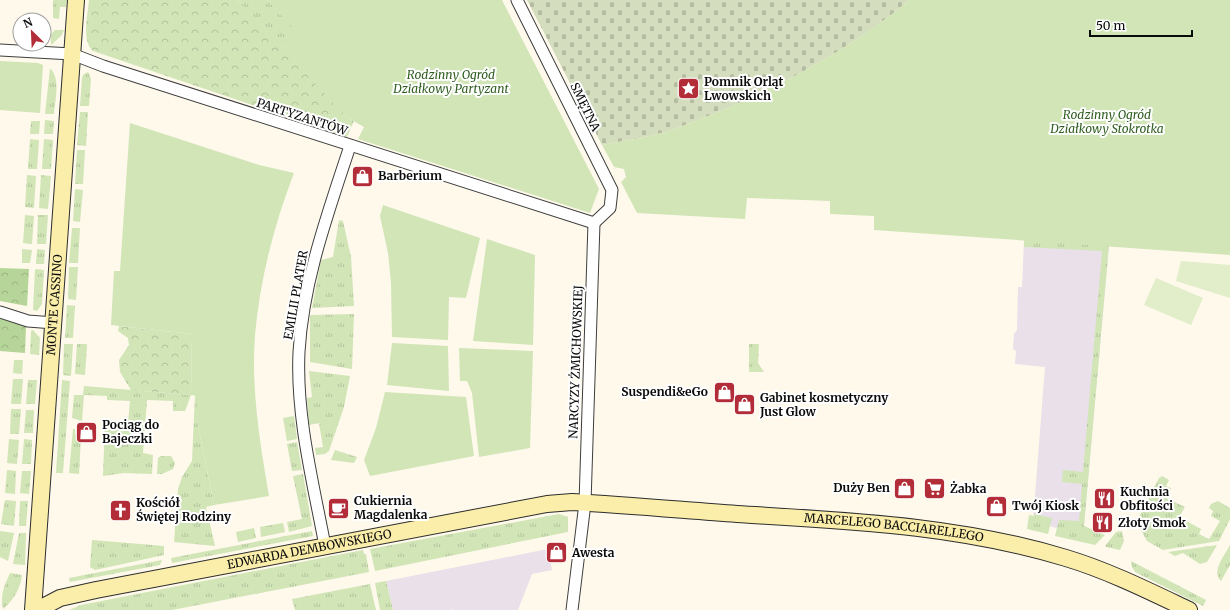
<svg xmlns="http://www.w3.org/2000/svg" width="1230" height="610" viewBox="0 0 1230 610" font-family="Merriweather,serif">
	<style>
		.industrial { fill: #e9e0ea }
		.grass { fill: url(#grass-tufts) }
		.forest { fill: url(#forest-crowns) }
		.cemetery { fill: url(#cemetery-stones) }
		.park { fill: url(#park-crowns) }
		.garden { fill: #d1e5b7 }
		.pitch { fill: #e2edc9 }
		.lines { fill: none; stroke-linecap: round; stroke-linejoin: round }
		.street-casing { stroke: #3e3e3e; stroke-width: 13 }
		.secondary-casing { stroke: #2d2d2d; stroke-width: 18 }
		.street { stroke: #fff; stroke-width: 11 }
		.secondary { stroke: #faeeaa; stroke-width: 16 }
		.labels { text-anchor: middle; stroke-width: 4; stroke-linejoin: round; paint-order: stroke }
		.park-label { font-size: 12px; font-style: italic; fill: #305e21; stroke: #fff }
		.poi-label { font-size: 12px; font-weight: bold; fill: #0b0b0b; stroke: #fff; text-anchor: start }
		.street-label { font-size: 12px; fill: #0b0b0b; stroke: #fff }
	</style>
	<defs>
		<pattern id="grass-tufts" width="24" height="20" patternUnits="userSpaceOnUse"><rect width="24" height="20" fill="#d1e5b7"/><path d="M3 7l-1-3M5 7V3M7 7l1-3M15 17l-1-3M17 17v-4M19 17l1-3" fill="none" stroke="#b2c39c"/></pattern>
		<pattern id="forest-crowns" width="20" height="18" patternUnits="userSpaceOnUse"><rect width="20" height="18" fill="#b6d598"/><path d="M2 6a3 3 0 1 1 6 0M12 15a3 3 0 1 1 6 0" fill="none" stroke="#9bb682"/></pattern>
		<pattern id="cemetery-stones" width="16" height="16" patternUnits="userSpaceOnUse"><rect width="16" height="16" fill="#d4ddbe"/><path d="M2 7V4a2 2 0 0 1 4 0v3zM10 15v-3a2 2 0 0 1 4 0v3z" fill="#b5bca2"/></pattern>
		<pattern id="park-crowns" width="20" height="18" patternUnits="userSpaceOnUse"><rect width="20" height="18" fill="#d1e5b7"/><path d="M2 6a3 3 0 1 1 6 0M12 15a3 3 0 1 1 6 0" fill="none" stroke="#b2c39c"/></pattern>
	</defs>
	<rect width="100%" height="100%" fill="#fef9eb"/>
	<g class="industrial">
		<path d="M1024,240L1109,245L1083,536L1033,521L1045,367L1015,364L1016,351L1013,349L1014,334L1017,330L1018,287H1022Z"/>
		<path d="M548,549L552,570L532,574L518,610H453L452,608V610H393L386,581Z"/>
	</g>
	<g class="grass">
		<path d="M53,0H67L66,7H60L59,19L53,18Z"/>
		<path d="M237,0H267L302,37L282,49Z"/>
		<path d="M55,30H64L61,36L51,45V34Z"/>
		<path d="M50,68C61,79 55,100 54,114H45Z"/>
		<path d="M88,72L91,79L89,106H80L82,78L83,75Z"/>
		<path d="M80,112H88L86,146L77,145Z"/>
		<path d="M45,120L54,121L53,134H44Z"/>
		<path d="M31,121H40L39,134H30Z"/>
		<path d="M30,139L39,140L37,169H28Z"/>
		<path d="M44,139L53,140L51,169H42Z"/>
		<path d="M77,150H85L83,184H75Z"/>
		<path d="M27,175L36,176L34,208L25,207Z"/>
		<path d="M41,175L51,176L48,209L39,208Z"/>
		<path d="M75,189L83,190L80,222L73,221Z"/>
		<path d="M25,215L34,216L32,244L23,243Z"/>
		<path d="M38,215H48L46,244H37Z"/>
		<path d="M339,220L343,221L351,257L354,306L312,308L321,260L333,257Z"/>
		<path d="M72,228H80L78,263H69Z"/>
		<path d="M1024,240L1109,245L1084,526L1105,535L1095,545L1055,536L1059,520L1079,521L1082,484L1062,482L1063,470L1083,472L1102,251L1024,247Z"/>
		<path d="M22,249L32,250L30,263H22Z"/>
		<path d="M37,249L45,250L44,264H36Z"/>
		<path d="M69,267H78L76,300L68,299Z"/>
		<path d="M35,269L44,270L42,304L37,311L33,310Z"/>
		<path d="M67,305L75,306L73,338H65Z"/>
		<path d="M354,314L352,369L310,362V315Z"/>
		<path d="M33,330L40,338L39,355L30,354L31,331Z"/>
		<path d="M64,344H73L71,376L63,375Z"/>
		<path d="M77,344H87V346L85,375L75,374Z"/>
		<path d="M749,344H759L758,363L764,372H749Z"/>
		<path d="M14,360H23L22,374L13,373Z"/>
		<path d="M309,371L350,376L344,407L329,451L325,454L316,455L315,448L323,447L319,423L309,425L307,398L312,397Z"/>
		<path d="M13,379H23L21,404H11Z"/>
		<path d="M28,380H37L35,404H26Z"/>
		<path d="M62,380L70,381L63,473H56Z"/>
		<path d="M84,386L191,395L185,411H173V401L147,400L143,453L153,455L152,474L124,473L103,476L105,421L128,423L130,401L107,400V396L84,395L82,421L72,418L74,395H83Z"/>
		<path d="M195,395H197V420L214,505L206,507L215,546L174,542L178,489L182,477L192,461Z"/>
		<path d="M11,409H21L19,434H10Z"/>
		<path d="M26,410H34L33,433H24Z"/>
		<path d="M294,416L297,439L287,441L283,418Z"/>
		<path d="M73,429H75L76,437L81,438L79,474L69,473Z"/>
		<path d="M9,439L19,440L17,464L7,463Z"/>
		<path d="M24,439L32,440L31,464H22Z"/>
		<path d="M297,442L302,470L292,471L287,444Z"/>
		<path d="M335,450L357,457L354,463L331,460Z"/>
		<path d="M161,456H171L175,463L173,469L162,474H157L158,458Z"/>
		<path d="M7,470L16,471L15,494L5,493Z"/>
		<path d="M22,471H31L29,494L20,493Z"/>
		<path d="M303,474L312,526L289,532L287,522L302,519L293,476Z"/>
		<path d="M1162,476L1169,480L1166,486L1171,488L1166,498L1185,507L1179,517L1201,529L1199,534L1209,539L1220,521L1211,516L1213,511L1209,508L1211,504L1218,501L1230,508V519L1219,541L1163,550L1147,541L1141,530L1139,517L1159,478Z"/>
		<path d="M5,500L16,501L14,526L1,524Z"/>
		<path d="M20,501H28L26,526H19Z"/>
		<path d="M559,514L568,517V532L375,571L370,549Z"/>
		<path d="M1034,514L1052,518L1048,534L1027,529L1029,515L1034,516Z"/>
		<path d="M283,523L285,532L261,537L260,527Z"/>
		<path d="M254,528L256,538L238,542L236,532Z"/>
		<path d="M0,531L14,533L8,561L0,557Z"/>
		<path d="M312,531L313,536L172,563L171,558Z"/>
		<path d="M1122,531L1124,541L1120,550L1106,547L1105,546L1116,532Z"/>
		<path d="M19,533H26L25,565L13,564Z"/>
		<path d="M92,540L164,546V555L95,570L90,567Z"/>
		<path d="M1217,545L1207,562L1200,564L1183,553L1175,556L1168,552Z"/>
		<path d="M1230,545V565L1221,581C1211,571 1225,555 1230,545Z"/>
		<path d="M363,550L364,554H366L369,572L172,610H69L81,605Z"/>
		<path d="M162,560L160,565L70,582L69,578Z"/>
		<path d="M1131,561L1206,600L1203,606L1135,572L1132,567Z"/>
		<path d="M10,573L22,575C21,587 14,600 3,609C0,594 4,587 10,573Z"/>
		<path d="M386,581L393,610H380L375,583Z"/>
		<path d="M370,584L376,610H295L292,599Z"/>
	</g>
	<g class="forest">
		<path d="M0,268L29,269L27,306L0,301Z"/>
		<path d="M0,318L21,324L26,327L25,353L0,351Z"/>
	</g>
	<path class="cemetery" d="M527,0H910C855,45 795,79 730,107C708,116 685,126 662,133C642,138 622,141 602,145Z"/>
	<g class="park">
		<path d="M89,0H237L348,118L354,121L347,137L93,51C81,40 88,14 89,0Z"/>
		<path d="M119,326L192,334L191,395L131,390L120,372L119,360L129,345L128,338L118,331Z"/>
	</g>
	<g class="garden">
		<path d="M267,0H502L599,189L590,213L358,139L364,127L348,118L282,49L301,37Z"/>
		<path d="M910,0H1230V255L874,230V216L830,214V201L747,198L745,219L637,213L621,182L626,177L624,169L614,167L602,145C622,141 642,138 662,133C685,126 708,116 730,107C795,79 855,45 910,0Z"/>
		<path d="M0,61L38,63L43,65L40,113L0,110Z"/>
		<path d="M130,123L259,165L294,173C274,225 260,279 255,335C251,389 260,443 269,496L214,505L197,420V396L191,395L192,334L111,325L114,271H120Z"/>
		<path d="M383,205L480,238L466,298L449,297L448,340L392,337L391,283L388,253L380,216Z"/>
		<path d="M487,239L535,255L533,345L473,341Z"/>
		<path d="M392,343L448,346L449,391L387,385Z"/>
		<path d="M459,348L533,351L530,448L479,457L472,393L467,381H460Z"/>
		<path d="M385,392L466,397L474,456L370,476L364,460L376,428Z"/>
	</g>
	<g class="pitch">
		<path d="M1181,261L1230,265V298L1176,281Z"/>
		<path d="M1156,278L1203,298L1191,325L1144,305Z"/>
	</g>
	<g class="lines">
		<defs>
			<g id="street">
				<path d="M517,0L612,190L610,208L594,223"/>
				<path d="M0,50L72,54L103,66L594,223"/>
				<path d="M0,312L28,321L54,323"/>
				<path d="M325,546C313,482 296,417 299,352C303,281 328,213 350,146"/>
				<path d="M572,610L585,503L594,223"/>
			</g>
			<g id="secondary">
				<path id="s1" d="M33,610L76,0"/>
				<path id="s2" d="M37,610L60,598L96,590L547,504L572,502C627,505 682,510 737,514C850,521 957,525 1066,558C1109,571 1149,591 1189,610"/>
			</g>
		</defs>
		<use href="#street" class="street-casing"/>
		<use href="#secondary" class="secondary-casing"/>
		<use href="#street" class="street"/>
		<use href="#secondary" class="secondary"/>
	</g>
	<defs>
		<symbol id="sight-square" viewBox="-11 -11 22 22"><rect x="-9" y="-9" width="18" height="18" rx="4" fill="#b22d38" stroke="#fff"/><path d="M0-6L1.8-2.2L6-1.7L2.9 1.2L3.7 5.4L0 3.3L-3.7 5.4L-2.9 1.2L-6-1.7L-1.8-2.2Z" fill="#fff"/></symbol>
		<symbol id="shop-square" viewBox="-11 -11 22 22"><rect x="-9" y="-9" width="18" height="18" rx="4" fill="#b22d38" stroke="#fff"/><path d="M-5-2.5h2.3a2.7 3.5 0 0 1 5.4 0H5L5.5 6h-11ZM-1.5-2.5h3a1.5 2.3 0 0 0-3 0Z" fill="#fff"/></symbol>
		<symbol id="supermarket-square" viewBox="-11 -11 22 22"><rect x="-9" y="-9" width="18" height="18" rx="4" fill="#b22d38" stroke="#fff"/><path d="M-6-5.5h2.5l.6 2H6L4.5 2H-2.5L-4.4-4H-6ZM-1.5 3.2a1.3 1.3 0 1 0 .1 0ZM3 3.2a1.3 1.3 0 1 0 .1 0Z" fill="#fff"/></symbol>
		<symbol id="restaurant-square" viewBox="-11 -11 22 22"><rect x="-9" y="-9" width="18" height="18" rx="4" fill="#b22d38" stroke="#fff"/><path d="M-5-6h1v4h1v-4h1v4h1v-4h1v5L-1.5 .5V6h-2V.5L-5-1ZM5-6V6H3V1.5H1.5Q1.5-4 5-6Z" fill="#fff"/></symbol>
		<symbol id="cafe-square" viewBox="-11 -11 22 22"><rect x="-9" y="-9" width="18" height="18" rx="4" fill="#b22d38" stroke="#fff"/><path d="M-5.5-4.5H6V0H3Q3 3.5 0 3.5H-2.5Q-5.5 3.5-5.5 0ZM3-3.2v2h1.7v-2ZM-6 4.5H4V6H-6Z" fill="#fff"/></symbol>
		<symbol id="church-square" viewBox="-11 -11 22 22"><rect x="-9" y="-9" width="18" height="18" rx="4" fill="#b22d38" stroke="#fff"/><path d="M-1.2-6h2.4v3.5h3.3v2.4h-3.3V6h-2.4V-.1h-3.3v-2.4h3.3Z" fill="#fff"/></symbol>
	</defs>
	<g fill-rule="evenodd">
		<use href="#sight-square" x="676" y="76" width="25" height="25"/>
		<use href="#shop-square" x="350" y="164" width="25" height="25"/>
		<use href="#shop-square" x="712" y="380" width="25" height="25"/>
		<use href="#shop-square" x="732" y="392" width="25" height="25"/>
		<use href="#shop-square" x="74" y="420" width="25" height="25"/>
		<use href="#shop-square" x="892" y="476" width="25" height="25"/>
		<use href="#supermarket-square" x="922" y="476" width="25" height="25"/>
		<use href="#restaurant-square" x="1092" y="486" width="25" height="25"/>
		<use href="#shop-square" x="984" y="494" width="25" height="25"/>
		<use href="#cafe-square" x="326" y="496" width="25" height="25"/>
		<use href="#church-square" x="108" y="498" width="25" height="25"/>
		<use href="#restaurant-square" x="1090" y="510" width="25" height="25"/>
		<use href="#shop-square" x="544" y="540" width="25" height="25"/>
	</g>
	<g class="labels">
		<g class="park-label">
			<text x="451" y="79">Rodzinny Ogród<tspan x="451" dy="14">Działkowy Partyzant</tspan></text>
			<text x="1107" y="119">Rodzinny Ogród<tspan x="1107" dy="14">Działkowy Stokrotka</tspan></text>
		</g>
		<g class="poi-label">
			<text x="704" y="86">Pomnik Orląt<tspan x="704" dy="14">Lwowskich</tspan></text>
			<text x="378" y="180">Barberium</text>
			<text x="708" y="396" text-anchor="end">Suspendi&amp;eGo</text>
			<text x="760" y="402">Gabinet kosmetyczny<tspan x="760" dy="14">Just Glow</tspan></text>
			<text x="102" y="429">Pociąg do<tspan x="102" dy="14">Bajeczki</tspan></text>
			<text x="890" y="492" text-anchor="end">Duży Ben</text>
			<text x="950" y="493">Żabka</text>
			<text x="1120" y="496">Kuchnia<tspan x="1120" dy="14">Obfitości</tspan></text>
			<text x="354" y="505">Cukiernia<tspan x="354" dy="14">Magdalenka</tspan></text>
			<text x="136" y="507">Kościół<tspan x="136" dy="14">Świętej Rodziny</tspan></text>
			<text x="1012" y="510">Twój Kiosk</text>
			<text x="1118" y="527">Złoty Smok</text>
			<text x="572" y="557">Awesta</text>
		</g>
		<g class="street-label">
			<text transform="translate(585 107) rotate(64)" y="4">SMĘTNA</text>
			<text transform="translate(302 117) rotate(18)" y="4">PARTYZANTÓW</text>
			<text transform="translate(296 295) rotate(-80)" y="4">EMILII PLATER</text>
			<text dy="4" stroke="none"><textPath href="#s1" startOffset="306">MONTE CASSINO</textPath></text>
			<text transform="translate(576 362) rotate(-88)" y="4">NARCYZY ŻMICHOWSKIEJ</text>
			<text dy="4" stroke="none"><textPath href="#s2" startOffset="870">MARCELEGO BACCIARELLEGO</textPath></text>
			<text dy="4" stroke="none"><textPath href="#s2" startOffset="280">EDWARDA DEMBOWSKIEGO</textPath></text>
		</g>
	</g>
	<g transform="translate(32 32) rotate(336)"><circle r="19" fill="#ffffff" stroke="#9d9d9d"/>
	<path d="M0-3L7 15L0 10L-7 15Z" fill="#b22d38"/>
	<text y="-6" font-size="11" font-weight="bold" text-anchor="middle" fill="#0b0b0b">N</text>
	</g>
	<path d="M1090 30v6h102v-6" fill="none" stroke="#0b0b0b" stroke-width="2"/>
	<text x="1096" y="30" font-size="12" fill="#0b0b0b" stroke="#ffffff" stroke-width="3" paint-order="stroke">50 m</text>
</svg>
